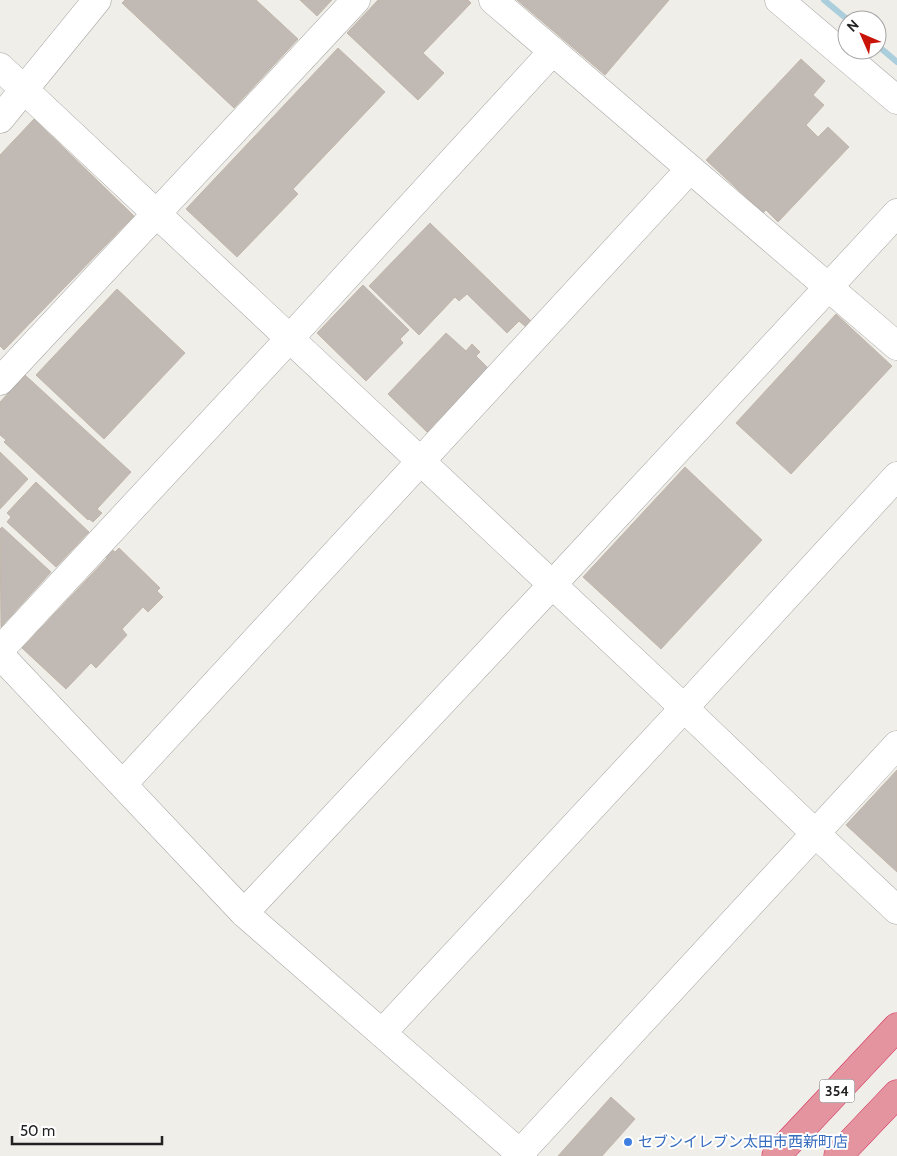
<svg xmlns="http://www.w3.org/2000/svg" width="897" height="1156" viewBox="0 0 897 1156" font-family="Cabin,'Noto Sans JP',sans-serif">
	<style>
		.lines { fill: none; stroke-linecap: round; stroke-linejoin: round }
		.stream { stroke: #aacedc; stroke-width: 6 }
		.building { fill: #c1bab4; stroke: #c2b6aa }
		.minor-casing { stroke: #a5a5a5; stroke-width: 29 }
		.highway-casing { stroke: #d4305f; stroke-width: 29 }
		.minor { stroke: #fff; stroke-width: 28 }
		.highway { stroke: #e4949e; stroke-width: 28 }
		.shop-dot { fill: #3f7fe0; stroke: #fff; stroke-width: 2 }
		.labels { text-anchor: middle; stroke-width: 4; stroke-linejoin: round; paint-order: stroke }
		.shield { fill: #fff; stroke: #646464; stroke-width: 1 }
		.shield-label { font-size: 14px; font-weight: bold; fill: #212121 }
		.shop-label { font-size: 15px; fill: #366cbe; stroke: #fff; text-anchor: start }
	</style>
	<rect width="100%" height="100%" fill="#f0eee8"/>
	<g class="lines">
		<g class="stream">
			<path d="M824,0L848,20"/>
			<path d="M877,45L897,62"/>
		</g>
	</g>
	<g class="building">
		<path d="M125,0H256L298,39L234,108L122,3Z"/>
		<path d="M300,0H332L317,16Z"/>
		<path d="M378,0H468L471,3L423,53L444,73L418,100L347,33Z"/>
		<path d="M517,0H669L605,75Z"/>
		<path d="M338,48L385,92L293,189L298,194L237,257L186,209Z"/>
		<path d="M801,59L825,81L813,95L824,105L806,125L818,137L828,127L849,147L778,222L766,210L763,213L706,160Z"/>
		<path d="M34,119L134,216L4,350L0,346V155Z"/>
		<path d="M430,223L531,321L526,327L519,321L507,333L467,294L459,301L455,297L419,335L369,286Z"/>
		<path d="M363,285L409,330L400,339L403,343L366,381L317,333Z"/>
		<path d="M117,289L185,353L104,439L36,375Z"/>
		<path d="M836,314L892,366L791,474L736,423Z"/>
		<path d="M446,333L466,351L472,344L480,352L476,356L488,368L427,432L388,394Z"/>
		<path d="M25,375L131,472L97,509L102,513L93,522L89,519L88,520L4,442L6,440L0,435V402Z"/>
		<path d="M0,452L28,479L0,509Z"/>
		<path d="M685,467L762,540L661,649L583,577Z"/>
		<path d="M36,482L89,532L56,567L7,522L11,517L7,513Z"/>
		<path d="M2,527L51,572L1,627L0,529Z"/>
		<path d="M110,548L115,552L119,548L160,588L157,591L163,597L148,612L143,607L122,629L127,635L96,668L91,663L66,689L22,648L107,558L104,555Z"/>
		<path d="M897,770V872L846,825Z"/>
		<path d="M611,1097L635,1119L602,1156H558Z"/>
	</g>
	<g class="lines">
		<defs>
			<g id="minor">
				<path d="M493,0L897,346"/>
				<path d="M779,0L897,100"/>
				<path d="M0,67L684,708L816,834L897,910"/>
				<path d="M0,119L97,0"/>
				<path d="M0,381L356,0"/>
				<path d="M0,650L290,338L553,51"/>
				<path d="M0,655L244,913L523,1156"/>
				<path d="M123,784L690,169"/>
				<path d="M244,913L552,585L897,213"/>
				<path d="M382,1033L684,708L897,476"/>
				<path d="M520,1153L897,745"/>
			</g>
			<g id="highway">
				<path d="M776,1156L897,1027"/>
				<path d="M838,1156L897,1094"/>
			</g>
		</defs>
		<use href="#minor" class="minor-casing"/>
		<use href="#highway" class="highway-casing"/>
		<use href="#minor" class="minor"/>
		<use href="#highway" class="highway"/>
	</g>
	<circle class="shop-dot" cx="628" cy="1142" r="5"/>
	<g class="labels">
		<rect class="shield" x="819.5" y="1079.5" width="35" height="23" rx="4"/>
		<g class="shield-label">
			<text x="837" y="1096">354</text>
		</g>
		<g class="shop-label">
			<text x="638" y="1147">セブンイレブン太田市西新町店</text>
		</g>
	</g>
	<g transform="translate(862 35) rotate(315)"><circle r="24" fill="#ffffff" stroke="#a6a6a6"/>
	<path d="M0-4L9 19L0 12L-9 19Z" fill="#c81309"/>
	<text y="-8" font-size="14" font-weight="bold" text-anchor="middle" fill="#212121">N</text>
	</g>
	<path d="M12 1136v8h150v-8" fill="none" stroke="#212121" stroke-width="2.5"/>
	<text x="20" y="1136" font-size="15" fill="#212121" stroke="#ffffff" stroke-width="4" paint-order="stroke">50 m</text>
</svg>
